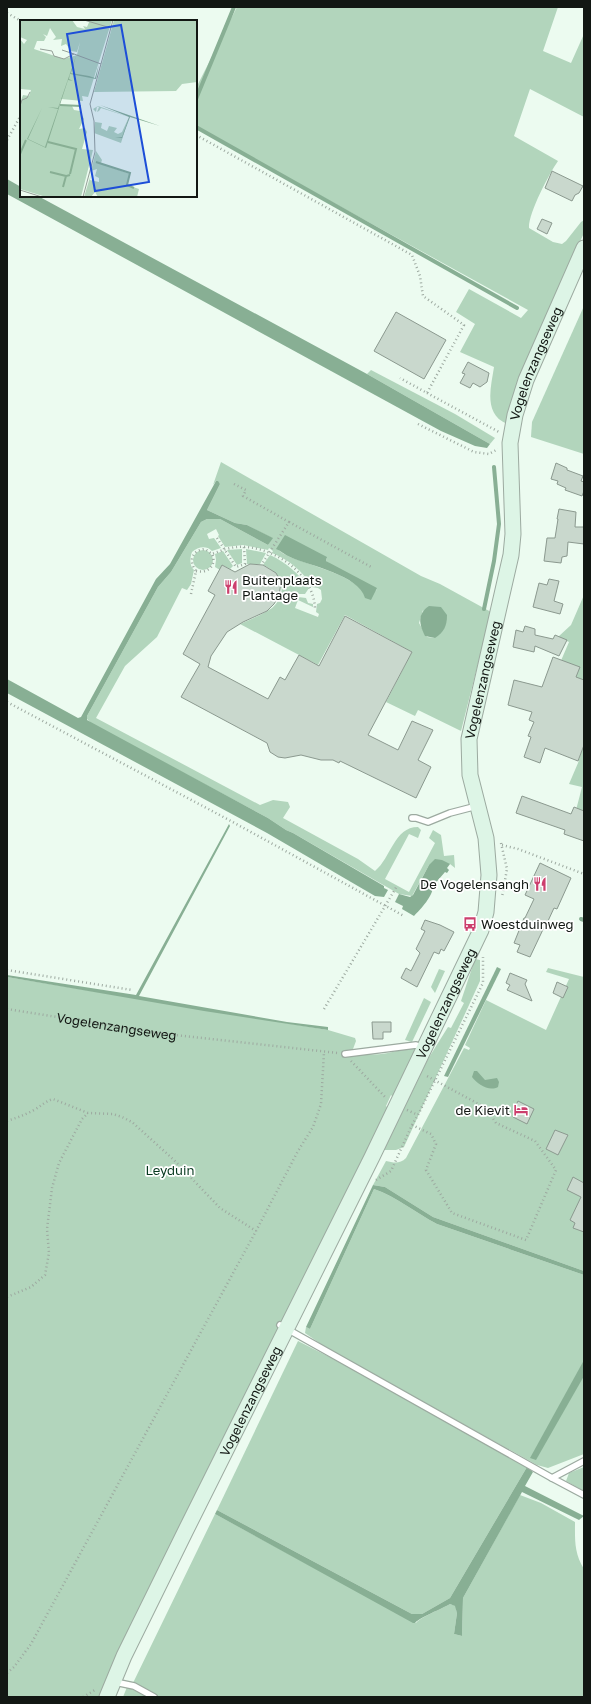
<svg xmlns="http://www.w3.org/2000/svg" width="591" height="1704" viewBox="0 0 591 1704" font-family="'Golos Text',sans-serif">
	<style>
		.green { fill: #b2d5bc; fill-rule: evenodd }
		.water { fill: #88af94 }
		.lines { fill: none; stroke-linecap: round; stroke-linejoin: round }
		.stream { stroke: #88af94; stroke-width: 4 }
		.building { fill: #c9d8cd; stroke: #8b998f }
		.service-casing { stroke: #9caaa0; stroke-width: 8 }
		.secondary-casing { stroke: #9caaa0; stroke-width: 17 }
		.path { stroke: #9da9a0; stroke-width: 2.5; stroke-dasharray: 1 3; stroke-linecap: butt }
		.service { stroke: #fff; stroke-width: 5.5 }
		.secondary { stroke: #ddf5e6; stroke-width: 15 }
		.labels { text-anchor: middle; stroke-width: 3.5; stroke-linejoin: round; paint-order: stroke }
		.street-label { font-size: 13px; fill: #121713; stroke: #fff }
		.poi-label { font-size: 13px; fill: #121713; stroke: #fff; text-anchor: start }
		.park-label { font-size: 13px; fill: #06381e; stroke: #fff }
		.inset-river { fill: none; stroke: #88af94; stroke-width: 2 }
		.inset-road { fill: none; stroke: #95a098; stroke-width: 1 }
		.view { fill: #1d4ed8; fill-opacity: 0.15; stroke: #1d4ed8; stroke-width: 2 }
		.inset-edge { fill: none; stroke: #121713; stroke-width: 2 }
	</style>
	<rect width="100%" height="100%" fill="#ecfbf0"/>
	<g class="green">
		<path d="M237,7H558L543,51L571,63L584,34V117L530,89L514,136L558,161C549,174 528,214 529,228L553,242L562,244L566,241L581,222L584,220V233L551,304L507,424C483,414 491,387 494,367L460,352L475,324L456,312L469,289L521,318L528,310L196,127V88Z"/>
		<path d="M584,306V454L531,437L532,422Z"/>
		<path d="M371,370L455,414L495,438L490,444L367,374Z"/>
		<path d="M221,462L421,576L440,584L491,612L461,731L418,710L415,716L386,702L412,652L345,615L318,665L240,624C251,619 262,615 272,608C289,593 282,573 263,565L270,555C287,563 298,573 309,588L305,594H298V597L306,598L308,603L313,604V607L298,600L295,608L318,617L319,614L316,612L317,604L320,603L322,599L321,590L318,588L312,587C303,571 289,560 272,553L273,551L269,548L268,550L243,545L225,547L218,536L219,535L216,529L207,534L209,539L214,538L221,548L212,551C206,545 198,547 192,552C190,558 189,565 194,570L191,584L187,590L182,588L157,637L125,666L96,718L260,805L273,800L288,802L290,807L283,818L358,859L375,871C391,858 394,827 418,827L421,830L418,838L409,834L385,879L409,892L435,843L429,838L433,830L441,835L444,856L454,855L455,868L450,864L429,865L412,896L399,894L293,833L286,830L268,818L92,724L87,719V716L158,587L171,572L201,522L207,519H220L268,545L272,538L247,525L235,523L207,510L220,484L216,481L213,485ZM277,549L327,558L326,561L333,566L377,590L364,593C353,575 309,565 290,557C285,555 281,552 277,549ZM423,610L435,638L427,637L419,623Z"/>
		<path d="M242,549V563L237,565L227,550Z"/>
		<path d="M246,549L266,553L260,564H247Z"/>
		<circle cx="203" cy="560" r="10"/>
		<path d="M223,551L233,566L230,569L222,565L220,570L215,567L216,560L215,554Z"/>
		<path d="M584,595V682L575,679L560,663L569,642L558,637L571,625Z"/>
		<path d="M584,742V816L575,814L582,787L569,784L578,763Z"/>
		<path d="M475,959L480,960V981L404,1147L396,1150H384L428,1059L448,1027L451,1028L464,1003L461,1001Z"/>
		<path d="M548,968L584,977V1271L433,1217L385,1187L373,1185L386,1161C394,1163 400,1164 406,1158L464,1048L469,1050L470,1048L465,1045L486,1000L546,1030L569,979L546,972Z"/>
		<path d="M439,969L445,971L435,993L431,987Z"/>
		<path d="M7,977L328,1030L355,1038L356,1041L353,1049C373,1060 391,1052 411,1047L416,1050L394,1098L391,1095L386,1106L389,1109L101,1697H7Z"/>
		<path d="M424,998L431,1002L412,1042L405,1040Z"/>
		<path d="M374,1189C397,1197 416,1213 437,1224L584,1275V1454L548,1468L537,1465L325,1347L305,1333L306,1327L310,1329Z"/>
		<path d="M298,1341L343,1364L527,1467L450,1598L422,1614H412L217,1510Z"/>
		<path d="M584,1467V1491L566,1481L569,1473Z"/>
		<path d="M520,1495L541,1503L575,1522C575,1540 574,1553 584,1569V1697H157L133,1683L215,1514L416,1623C420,1617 442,1609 450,1604L456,1606L457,1613L454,1634L462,1636L463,1598Z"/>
		<path d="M127,1687L149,1697H123Z"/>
	</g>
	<g class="water">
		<path d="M7,179L21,187V196H38L367,374L490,444L487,448L475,446L441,431L7,194Z"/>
		<path d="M216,481H218L220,484L207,510L235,523L247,525L273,538L268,545L220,519H207L201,522L171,572L158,587L87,716V720L268,818L286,830L293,833L384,886V888L388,890L384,897L375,896L267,833L7,693V679L78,718L81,717L156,579L170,564Z"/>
		<path d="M285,535L327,557L326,561L377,588L371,600L365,598C359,575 310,566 290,557C285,555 281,551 276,549Z"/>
		<path d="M429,606L441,607L447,615C447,626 444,632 435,638L425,636C419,624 417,614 429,606Z"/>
		<path d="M229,824L230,826L139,996L287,1022L328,1027V1030L204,1011L7,977V975L136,995Z"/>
		<path d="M435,859L442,860L450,864L447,868L449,870L447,873L445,872L433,886C433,896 421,909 414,916L402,909L403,906L395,902L399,894L410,897L413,895L429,865Z"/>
		<path d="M497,967L501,969L448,1077L444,1076Z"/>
		<path d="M474,1071H477L485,1080L497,1078L499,1082L498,1087C489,1092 477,1084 472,1077Z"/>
		<path d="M373,1185L385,1187L433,1217L584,1271V1275L437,1224C416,1213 397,1197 374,1189L310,1329L306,1327Z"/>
		<path d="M584,1360V1376L536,1460L530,1458Z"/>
		<path d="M527,1467L533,1472L525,1486L584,1516L579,1520L522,1492L463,1598L462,1636L454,1634L457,1613L455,1606L450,1604C442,1609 420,1617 415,1623H413L215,1514L217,1510L412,1614H422L450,1598Z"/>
	</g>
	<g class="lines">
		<g class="stream">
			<path d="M196,99L234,7"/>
			<path d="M196,127L517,308"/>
			<path d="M484,609L494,561L499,524L494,467"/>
			<path d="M581,919L584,920"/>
		</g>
	</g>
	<g class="building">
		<path d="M552,171L583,186L579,193L575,195L572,201L545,188Z"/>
		<path d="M542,219L552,223L547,234L537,229Z"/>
		<path d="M396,312L446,340L424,379L374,351Z"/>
		<path d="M468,362L489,373L487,382L480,387L473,383L470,388L460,383L465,374L462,373Z"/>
		<path d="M556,463L567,468V470L583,476L581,481L584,482V491L582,496L565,490L566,488L557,484L558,481L551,479Z"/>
		<path d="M559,509L576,512L575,527H584V544L568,542L567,556L562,557L561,563L544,561L547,538H555L558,519H557Z"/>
		<path d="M250,564L263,565L276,573L281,582L279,596L274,604L267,611L243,622L227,632L211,656L208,667L268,699L280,677L285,680L299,655L319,666L345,616L412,652L368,735L398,750L412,721L433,730L418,760L431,767L416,798L340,761L339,763L333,760H321L301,755L285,758L278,757L270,752L267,743L181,697L200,664L183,654L215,595L208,591L222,565L235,572Z"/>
		<path d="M549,579L559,581L554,601L563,604L560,614L533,607L539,583L547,585Z"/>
		<path d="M525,626L535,629V635L553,639L555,635L567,640L559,656L535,646L534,652L513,647L516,630L523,632Z"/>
		<path d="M553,657L580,667L576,677L584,680V745L578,761L545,748L540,763L524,757L531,737L528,736L534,722L529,720L532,712L508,705L514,680L542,687Z"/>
		<path d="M522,796L571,814L574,807L584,811V841L564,834L565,830L516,813Z"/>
		<path d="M540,863L571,878L557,909L554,908L548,921H547L530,957L517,952L520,945L514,943L524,918H525L534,899L525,895Z"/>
		<path d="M425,920L440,925L454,932L444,951L441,949L439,954L434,952L417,987L401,978L406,968L411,971L420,953L416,949L425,931L421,929Z"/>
		<path d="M510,973L527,980L525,984L532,1001L507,990L510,985L506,983Z"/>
		<path d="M557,982L568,987L563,998L553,993Z"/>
		<path d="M372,1022H391V1032H383V1039H373Z"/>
		<path d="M518,1101L534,1109L527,1124L513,1117L515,1111H513Z"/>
		<path d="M555,1130L568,1135L558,1155L546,1149Z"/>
		<path d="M573,1177L584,1183V1232L573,1228L575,1223L570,1220L581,1197L567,1190Z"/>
	</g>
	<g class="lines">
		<defs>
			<g id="service">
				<path d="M412,818H416L428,822L450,813L477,806"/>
				<path d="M345,1054L416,1045L423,1048"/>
				<path d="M280,1325L552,1478"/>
				<path d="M584,1461L552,1478L584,1495"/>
				<path d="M115,1682L134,1686L154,1697"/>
			</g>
			<g id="secondary">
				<path id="s2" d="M107,1697L124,1656L185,1532L372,1157L481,930L486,912L489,875L486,838L470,775L469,739L511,555L513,534L510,443L515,415L526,380L584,248"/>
			</g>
		</defs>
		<use href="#service" class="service-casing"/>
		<use href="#secondary" class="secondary-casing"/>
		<g class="path">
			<path d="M7,13L21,21"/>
			<path d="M196,135L412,255L420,276L423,296L464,325L427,393L400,378"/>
			<path d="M7,140L21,115"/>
			<path d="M427,393L499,432"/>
			<path d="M418,424L474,452L489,454L498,449"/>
			<path d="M234,484L246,490L243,496L289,522L262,564"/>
			<path d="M289,522L373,568"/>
			<path d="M217,538L236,567L245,564L244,547"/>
			<path d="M196,571C208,574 217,565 212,554"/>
			<path d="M191,594L196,571C188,561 192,550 205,549L212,554C220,551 228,548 236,547C271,544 315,573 315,610"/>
			<path d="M7,702L229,820L404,916"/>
			<path d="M501,843L507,869L502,897"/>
			<path d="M502,845L518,849L584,874"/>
			<path d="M458,885L476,888"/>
			<path d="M7,970L132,990"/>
			<path id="s1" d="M7,1009L157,1033L338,1053"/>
			<path d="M324,1009L397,886"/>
			<path d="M351,1061L386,1098"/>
			<path d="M407,1110L418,1115"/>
			<path d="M7,1121C16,1118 25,1115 34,1110C41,1106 46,1101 53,1099L88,1113L113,1114L122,1117L132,1122L174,1160L220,1208L256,1231"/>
			<path d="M412,1125L431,1134L436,1144L426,1170L452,1213L526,1240L556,1170L535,1141L496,1123L486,1108L425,1075"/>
			<path d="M376,1180L391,1171L412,1125L418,1115L483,983V957"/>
			<path d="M7,1297L31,1287L45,1275L49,1253L47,1229L52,1188L59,1163L82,1119L88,1113"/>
			<path d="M7,1673L14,1667L31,1644L256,1231L298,1151L313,1127L321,1104L324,1052"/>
			<path d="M83,1697L95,1690"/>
		</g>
		<use href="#service" class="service"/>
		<use href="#secondary" class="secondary"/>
	</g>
	<defs>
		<symbol id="restaurant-bare" viewBox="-9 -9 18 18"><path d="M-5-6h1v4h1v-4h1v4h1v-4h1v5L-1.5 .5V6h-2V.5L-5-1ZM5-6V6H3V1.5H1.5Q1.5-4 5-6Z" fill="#cc3f6d" stroke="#fff" stroke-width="2.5" paint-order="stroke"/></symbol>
		<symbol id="bus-bare" viewBox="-9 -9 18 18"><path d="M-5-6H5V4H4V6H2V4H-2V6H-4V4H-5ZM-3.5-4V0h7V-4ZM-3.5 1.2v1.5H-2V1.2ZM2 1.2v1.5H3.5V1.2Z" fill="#cc3f6d" stroke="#fff" stroke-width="2.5" paint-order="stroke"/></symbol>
		<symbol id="hotel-bare" viewBox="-9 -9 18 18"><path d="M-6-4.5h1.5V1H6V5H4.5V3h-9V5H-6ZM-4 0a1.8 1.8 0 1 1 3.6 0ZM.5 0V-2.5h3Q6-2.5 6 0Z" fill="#cc3f6d" stroke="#fff" stroke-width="2.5" paint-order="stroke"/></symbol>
	</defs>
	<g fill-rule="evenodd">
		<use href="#restaurant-bare" x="221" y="577" width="20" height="20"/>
		<use href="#restaurant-bare" x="530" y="874" width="20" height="20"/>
		<use href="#bus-bare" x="460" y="914" width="20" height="20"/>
		<use href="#hotel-bare" x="511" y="1100" width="20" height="20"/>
	</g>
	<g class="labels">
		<g class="street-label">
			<text dy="5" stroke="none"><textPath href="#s2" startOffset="1432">Vogelenzangseweg</textPath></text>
			<text dy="5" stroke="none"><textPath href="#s2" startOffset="1108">Vogelenzangseweg</textPath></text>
			<text dy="5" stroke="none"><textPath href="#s2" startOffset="772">Vogelenzangseweg</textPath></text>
			<text dy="5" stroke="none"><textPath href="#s1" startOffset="111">Vogelenzangseweg</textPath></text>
			<text dy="5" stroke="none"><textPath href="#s2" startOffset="329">Vogelenzangseweg</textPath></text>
		</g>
		<g class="poi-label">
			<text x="242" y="585">Buitenplaats<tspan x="242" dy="15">Plantage</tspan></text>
			<text x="529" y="889" text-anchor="end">De Vogelensangh</text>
			<text x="481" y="929">Woestduinweg</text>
			<text x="510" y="1115" text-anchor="end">de Kievit</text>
		</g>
		<g class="park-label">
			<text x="170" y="1175">Leyduin</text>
		</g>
	</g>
	<g transform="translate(20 20)">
		<rect width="177" height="177" fill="#ecfbf0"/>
		<path d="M0,0H52L57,7L65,9L63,6L67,7L70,0H92L68,77L62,76L63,81L41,79L39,86H52L54,90L60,91L64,99L59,109L65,108L67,112L62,129L73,130L61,177H26L0,169V83L3,75L9,76L11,70L1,69L0,82V19L4,24L7,20L0,17ZM30,8L36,17L33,20L42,19L41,26L46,24L51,31L57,32L60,22L57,35L44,39L14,29L17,21H24L26,17L23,14L27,16ZM94,0H177V62L162,64L156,71L74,72ZM77,86L76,92L73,89L78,86L109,97L101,123L74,113L75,102L82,103L81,108L87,111L89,106L97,108L94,112L98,114L102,112L109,97L81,88L79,91L77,92L79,87ZM76,131L82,140L81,143L76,142L110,154L107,165L119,169L117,177H78L75,172L71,177H64L71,154L70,160L79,162V158L75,156L77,149L71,151Z" fill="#b2d5bc" fill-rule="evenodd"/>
		<path d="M56,36L51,53L69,56L75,58L79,44L76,59L50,54L49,59L53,61L48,60L26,128L7,119L22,88L8,119L25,127L38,89L28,87L38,88ZM80,85L140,106L110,97L101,121L102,118L95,117H102L109,97Z" fill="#88af94"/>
		<path class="inset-river" d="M40,85L61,86M28,122L56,129L50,154M0,134L6,120M76,142L110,153L107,165L114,168M30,152L46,156M43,167L46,156L50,155"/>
		<path class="inset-road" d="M64,0L91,8M20,29L32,31L34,36L44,39L54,34L42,30M54,34L81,44M0,86L2,80L7,78L10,72M0,170L22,177M63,177L75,132L74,101L70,84L93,0"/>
		<path class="view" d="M101,5L129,162L75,171L47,14Z"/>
		<rect width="177" height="177" class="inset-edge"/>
	</g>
	<rect width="591" height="1704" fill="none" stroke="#121713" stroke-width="16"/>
</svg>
